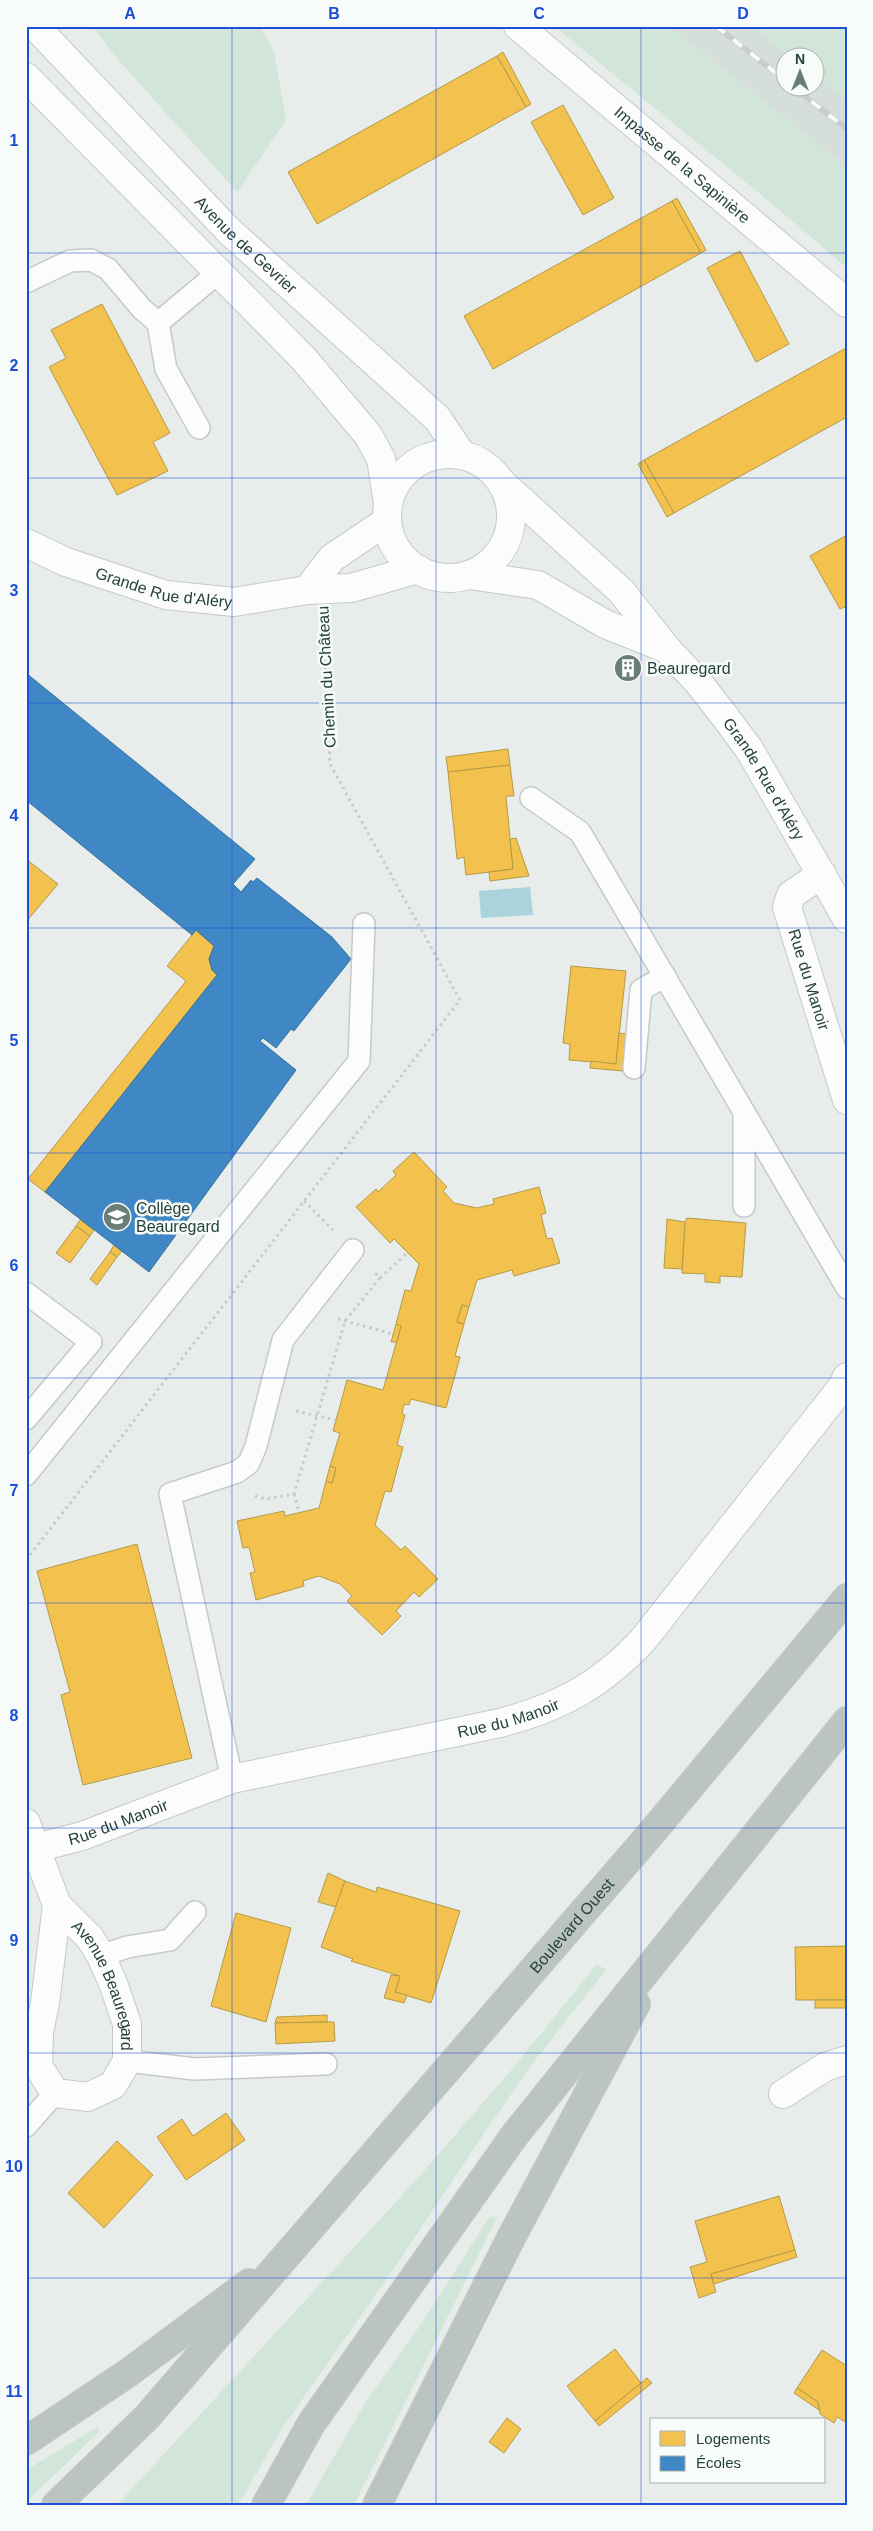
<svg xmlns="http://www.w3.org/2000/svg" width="873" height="2531" viewBox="0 0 873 2531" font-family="Arial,sans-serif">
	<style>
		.built { fill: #d6dedb }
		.green { fill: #d1e6d8 }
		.water { fill: #a9d4db }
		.homes { fill: #f2c14e; stroke: #b49b48 }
		.schools { fill: #3f88c5; stroke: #37739b }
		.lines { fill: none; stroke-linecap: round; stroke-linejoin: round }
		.lane-casing { stroke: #c5cac8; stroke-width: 24 }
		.street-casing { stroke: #c5cac8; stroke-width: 30 }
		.secondary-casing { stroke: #c3cbc8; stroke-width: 30 }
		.highway-casing { stroke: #c3ccc9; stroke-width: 30 }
		.path { stroke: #c3ccca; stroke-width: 3; stroke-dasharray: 2.5 4; stroke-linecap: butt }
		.lane { stroke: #fcfcfc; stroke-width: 21 }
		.street { stroke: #fcfcfc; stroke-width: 28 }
		.secondary { stroke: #fcfcfc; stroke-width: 28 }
		.highway { stroke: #bcc4c2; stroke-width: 28 }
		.rail-casing { stroke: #c9cdcc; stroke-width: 5.5 }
		.rail { stroke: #f7fbf9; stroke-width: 4; stroke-dasharray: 11; stroke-linecap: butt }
		.grid { fill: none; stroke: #1d4ed8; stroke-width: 1; stroke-opacity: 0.55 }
		.labels { text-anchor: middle; stroke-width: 5; stroke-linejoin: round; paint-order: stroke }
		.street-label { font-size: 16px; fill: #24423a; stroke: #f7fbf9 }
		.poi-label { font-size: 16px; fill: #24423a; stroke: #f7fbf9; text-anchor: start }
		.neatline { fill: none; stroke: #1d4ed8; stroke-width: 2 }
		.grid-label { font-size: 16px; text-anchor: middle; font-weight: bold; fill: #1d4ed8 }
	</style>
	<rect width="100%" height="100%" fill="#e8edeb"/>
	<path class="built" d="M668,26H751L791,57L786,58V88H816V76L847,101V167Z"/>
	<g class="green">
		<path d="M92,26H260L274,51L286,120L237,192L120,62Z"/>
		<path d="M554,26H668L847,167V268L771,203Z"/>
		<path d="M751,26H847V101L816,76V58L791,57Z"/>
		<path d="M597,1964L606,1970L532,2064L485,2132L393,2270L283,2427L238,2505H117L417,2179L513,2068Z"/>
		<path d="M490,2216L497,2218L354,2505H306L367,2400L424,2320Z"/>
		<path d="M99,2426V2432L26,2502V2470Z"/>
	</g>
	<path class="water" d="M530,887L533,915L481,918L479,891Z"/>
	<g class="homes">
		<path d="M503,52L531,104L526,107L497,56Z"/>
		<path d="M497,56L526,107L317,224L288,172Z"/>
		<path d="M563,105L614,198L583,215L531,122Z"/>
		<path d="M677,198L706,250L701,253L672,201Z"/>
		<path d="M672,201L701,253L493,369L464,316Z"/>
		<path d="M740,251L789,344L756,362L707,268Z"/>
		<path d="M102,304L170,433L153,442L168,471L117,495L49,367L66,358L51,330Z"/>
		<path d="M846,348L847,417L674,513L644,460Z"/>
		<path d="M644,460L674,513L667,517L638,464Z"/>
		<path d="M847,535V606L840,609L810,556Z"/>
		<path d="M621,659L639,670L634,678L616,666Z"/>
		<path d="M508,749L510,765L448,772L446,757Z"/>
		<path d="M510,765L514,796H506L513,869L466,875L464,857L457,859L448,772Z"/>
		<path d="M516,838L529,876L490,881L489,872L513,869L510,839Z"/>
		<path d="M26,859L58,884L26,922Z"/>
		<path d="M196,930L214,946L209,959L212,970L217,975L45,1192L28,1179L186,981L167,966Z"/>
		<path d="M571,966L626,971L616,1064L569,1060L570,1044L563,1043Z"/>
		<path d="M619,1033L627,1034L623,1071L590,1068L591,1061L616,1064Z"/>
		<path d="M414,1152L447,1187L443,1191L454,1203L477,1208L494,1204L493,1199L539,1187L546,1213L541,1215L547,1239L552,1238L560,1263L514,1276L512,1270L477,1280L469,1307L462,1305L457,1322L464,1324L455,1356L460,1357L446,1408L411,1399L409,1405L404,1404L402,1414L405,1415L397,1445L403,1447L391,1492L385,1491L375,1525L401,1550L405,1546L438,1579L419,1597L414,1592L396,1611L401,1616L382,1635L347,1601L352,1596L340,1584L319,1576L303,1581L304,1586L256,1600L250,1573L255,1572L249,1547L243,1548L237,1521L284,1511L285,1516L319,1508L326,1481L332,1483L336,1468L330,1466L340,1433L333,1431L347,1380L383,1390L401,1326L396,1324L405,1290L411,1291L419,1264L394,1239L390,1243L356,1207L376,1189L378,1192L396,1175L393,1171Z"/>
		<path d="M687,1218L746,1223L742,1277L720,1276V1283L705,1282V1274L682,1273L685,1222Z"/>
		<path d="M667,1219L685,1222L682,1269L664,1268Z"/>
		<path d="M80,1220L94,1230L90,1236L76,1226Z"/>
		<path d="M76,1226L90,1236L70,1263L56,1253Z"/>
		<path d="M114,1245L122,1251L117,1257L110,1252Z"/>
		<path d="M110,1252L117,1257L97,1285L90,1279Z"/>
		<path d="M462,1305L469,1307L464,1324L457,1322Z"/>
		<path d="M396,1324L401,1326L397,1342H391Z"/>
		<path d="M330,1466L336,1468L332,1483L326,1481Z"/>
		<path d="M137,1544L192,1758L83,1785L61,1695L70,1692L37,1571Z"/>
		<path d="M328,1873L345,1881L336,1907L318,1902Z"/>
		<path d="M345,1881L376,1892L377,1887L460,1911L431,2003L395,1992L400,1976L351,1961L353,1959L321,1947Z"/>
		<path d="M236,1913L291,1928L266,2022L211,2006Z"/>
		<path d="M847,1946V2000H796L795,1947Z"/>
		<path d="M391,1975L400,1976L395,1992L407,1995L404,2003L384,1998Z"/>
		<rect x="815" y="2000" width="32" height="8"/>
		<path d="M327,2015V2022L275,2023L277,2017Z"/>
		<path d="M327,2022H334L335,2041L276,2044L275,2023Z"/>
		<path d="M226,2113L245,2140L186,2180L157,2137L182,2119L193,2136Z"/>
		<path d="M117,2141L153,2175L104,2228L68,2193Z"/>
		<path d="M779,2196L795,2250L711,2274L716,2292L699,2298L690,2267L707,2262L695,2221Z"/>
		<path d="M795,2250L797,2257L714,2284L711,2274Z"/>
		<path d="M615,2349L641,2383L595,2421L567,2386Z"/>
		<path d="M822,2350L847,2366V2423L837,2417L834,2423L820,2414L818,2402L797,2388Z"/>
		<path d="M647,2378L652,2383L599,2426L595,2421Z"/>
		<path d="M797,2388L818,2402L819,2410L794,2393Z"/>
		<path d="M507,2418L521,2429L504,2453L489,2442Z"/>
	</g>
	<path class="schools" d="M26,673L255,859L233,884L241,892L251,880L253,882L257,878L332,937L351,959L294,1031L291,1029L276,1048L263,1038L260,1041L296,1070L149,1272L45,1192L217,975L212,970L209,959L214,946L196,930L192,935L26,800Z"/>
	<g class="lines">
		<defs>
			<g id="lane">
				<path d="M26,282L70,261L91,260L108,269L142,309L158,323L166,369L199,428"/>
				<path d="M158,323L219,272"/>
				<path d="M531,798L580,832L847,1288"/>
				<path d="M634,1068L641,990L665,976"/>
				<path d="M744,1113V1206"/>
				<path d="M26,1293L91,1342L26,1419"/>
				<path d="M26,1475L359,1061L364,924"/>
				<path d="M232,1779L170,1494L237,1472L249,1463L256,1446L283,1340L353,1250"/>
				<path d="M101,1956L127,1947L170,1940L195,1912"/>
				<path d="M127,2061L195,2069L326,2064"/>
				<path d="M26,2126L55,2093"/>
			</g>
			<g id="street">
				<path id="s1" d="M518,26L847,303"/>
				<path id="s2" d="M26,543L66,562L166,595L234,602L307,590L351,588L418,569"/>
				<path d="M307,590L332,558L387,521"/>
				<path id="s3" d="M822,874L791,895L787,907L847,1100"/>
				<path id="s4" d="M26,1823L57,1905L90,1938L101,1956L113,1983L127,2024V2061L113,2085L88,2097L55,2093L38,2066L39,2032L45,2003L57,1905"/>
				<path id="s5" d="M36,1848L82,1836L232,1779L500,1723C560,1707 600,1686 643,1640L842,1387L847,1377"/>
				<path d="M783,2094L825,2067L847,2060"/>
			</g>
			<g id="secondary">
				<path id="s6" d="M35,26L229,231L437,418L462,455"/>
				<path d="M26,77L303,358L368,435L381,459L388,503"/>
				<circle cx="449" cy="516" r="62"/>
				<path id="s7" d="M503,484L621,591L667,649L698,682L726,718L749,749L847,919"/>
				<path d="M469,575L538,585L605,624L665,648"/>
			</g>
			<g id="highway">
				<path d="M26,2441L128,2373L249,2283"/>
				<path id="s8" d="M56,2505L147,2417L654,1830L847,1598"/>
				<path d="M266,2505L311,2424L514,2136L847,1721"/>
				<path d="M377,2505L512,2236L636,2004"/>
			</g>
		</defs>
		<use href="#lane" class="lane-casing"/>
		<use href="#street" class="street-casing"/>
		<use href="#secondary" class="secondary-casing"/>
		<use href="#highway" class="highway-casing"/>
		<g class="path">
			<path d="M304,1201L333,1230"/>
			<path d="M380,1278L408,1252"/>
			<path d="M338,1319L393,1334"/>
			<path d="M296,1411L336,1420"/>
			<path d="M294,1494L299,1512"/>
			<path d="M255,1496L266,1499L294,1494L345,1321L380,1278L374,1272"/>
			<path d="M26,1560L460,1000L330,764L323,622"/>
		</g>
		<use href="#lane" class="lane"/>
		<use href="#street" class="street"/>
		<use href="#secondary" class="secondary"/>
		<use href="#highway" class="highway"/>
		<defs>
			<g id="rail">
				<path d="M716,26L786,81"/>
				<path d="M794,88L847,129"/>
			</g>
		</defs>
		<use href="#rail" class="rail-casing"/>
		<use href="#rail" class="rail"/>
	</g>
	<path class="grid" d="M232,26V2505M436,26V2505M641,26V2505M26,253H847M26,478H847M26,703H847M26,928H847M26,1153H847M26,1378H847M26,1603H847M26,1828H847M26,2053H847M26,2278H847"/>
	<defs>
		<symbol id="building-disc" viewBox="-11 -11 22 22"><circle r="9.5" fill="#697e78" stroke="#f7fbf9"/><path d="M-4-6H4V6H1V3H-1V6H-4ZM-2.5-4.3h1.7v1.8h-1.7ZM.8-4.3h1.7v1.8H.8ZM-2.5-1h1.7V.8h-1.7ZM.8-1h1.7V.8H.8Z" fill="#fff"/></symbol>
		<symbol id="school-disc" viewBox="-11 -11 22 22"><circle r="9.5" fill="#697e78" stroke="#f7fbf9"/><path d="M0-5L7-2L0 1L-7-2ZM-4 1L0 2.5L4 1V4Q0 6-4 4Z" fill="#fff"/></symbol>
	</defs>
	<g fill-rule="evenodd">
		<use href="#building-disc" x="612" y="652" width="32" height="32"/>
		<use href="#school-disc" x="101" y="1201" width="32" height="32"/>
	</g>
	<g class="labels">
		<g class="street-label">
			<text dy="6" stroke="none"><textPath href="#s1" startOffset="215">Impasse de la Sapinière</textPath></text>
			<text dy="6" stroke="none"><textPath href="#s6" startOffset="304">Avenue de Gevrier</textPath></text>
			<text dy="6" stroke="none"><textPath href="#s2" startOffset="146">Grande Rue d'Aléry</textPath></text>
			<text transform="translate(326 677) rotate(-93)" y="6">Chemin du Château</text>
			<text dy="6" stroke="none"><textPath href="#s7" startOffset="396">Grande Rue d'Aléry</textPath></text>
			<text dy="6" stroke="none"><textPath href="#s3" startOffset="126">Rue du Manoir</textPath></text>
			<text dy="6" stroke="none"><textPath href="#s5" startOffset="491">Rue du Manoir</textPath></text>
			<text dy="6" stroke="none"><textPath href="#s5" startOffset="86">Rue du Manoir</textPath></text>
			<text dy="6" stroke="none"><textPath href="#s8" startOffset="776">Boulevard Ouest</textPath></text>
			<text dy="6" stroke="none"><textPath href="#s4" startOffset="184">Avenue Beauregard</textPath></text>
		</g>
		<g class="poi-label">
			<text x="647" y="674">Beauregard</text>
			<text x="136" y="1214">Collège<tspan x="136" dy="18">Beauregard</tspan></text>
		</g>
	</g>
	<rect width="873" height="2531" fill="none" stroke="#f7fbf9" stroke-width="55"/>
	<rect x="650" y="2418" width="175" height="65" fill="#f7fbf9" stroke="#a3b1ad"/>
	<rect x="660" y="2431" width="25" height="15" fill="#f2c14e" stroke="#a3b1ad"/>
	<text x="696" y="2444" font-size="15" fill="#24423a">Logements</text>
	<rect x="660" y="2456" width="25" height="15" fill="#3f88c5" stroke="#a3b1ad"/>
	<text x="696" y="2468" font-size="15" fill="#24423a">Écoles</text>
	<g transform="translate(800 72)"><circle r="24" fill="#f7fbf9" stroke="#a3b1ad"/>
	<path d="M0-4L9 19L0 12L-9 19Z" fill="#697e78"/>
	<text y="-8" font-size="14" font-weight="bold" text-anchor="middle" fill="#24423a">N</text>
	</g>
	<rect x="28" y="28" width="818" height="2476" class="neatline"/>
	<g class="grid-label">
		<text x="130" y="19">A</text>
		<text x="334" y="19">B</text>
		<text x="539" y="19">C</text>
		<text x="743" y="19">D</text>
		<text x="14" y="146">1</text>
		<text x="14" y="371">2</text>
		<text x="14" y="596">3</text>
		<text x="14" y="821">4</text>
		<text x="14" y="1046">5</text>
		<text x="14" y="1271">6</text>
		<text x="14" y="1496">7</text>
		<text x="14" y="1721">8</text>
		<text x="14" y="1946">9</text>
		<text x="14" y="2172">10</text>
		<text x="14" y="2397">11</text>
	</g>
</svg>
